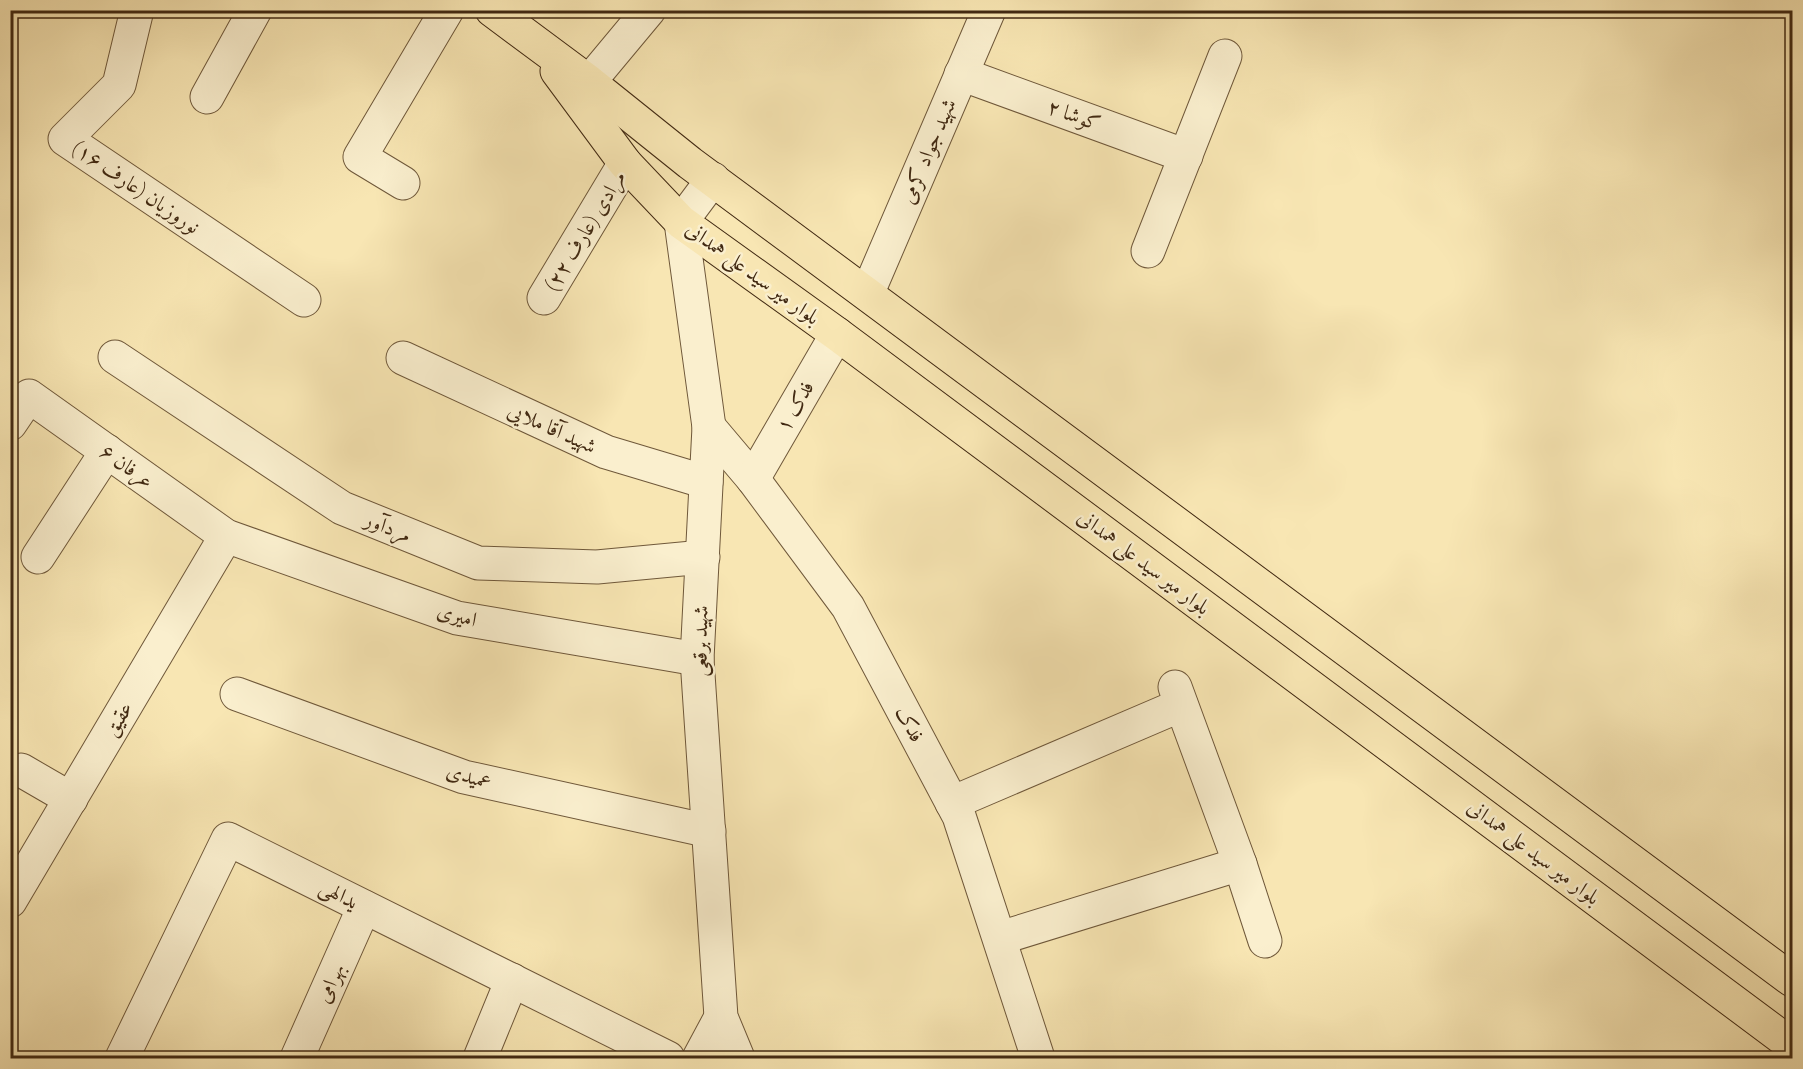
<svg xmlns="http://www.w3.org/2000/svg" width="1803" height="1069" viewBox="0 0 1803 1069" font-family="'Sorts Mill Goudy',Amiri,serif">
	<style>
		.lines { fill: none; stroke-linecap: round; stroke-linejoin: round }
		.minor-casing { stroke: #6f583a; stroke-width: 35 }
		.major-casing { stroke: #412912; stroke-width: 35 }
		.minor { stroke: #faefce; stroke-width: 33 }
		.major { stroke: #f8e6b3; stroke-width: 33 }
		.labels { text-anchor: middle; stroke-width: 5; stroke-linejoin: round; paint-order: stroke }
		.street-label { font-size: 21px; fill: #412912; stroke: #faefce }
	</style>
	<rect width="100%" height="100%" fill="#f8e6b3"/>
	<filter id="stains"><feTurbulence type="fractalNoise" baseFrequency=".00333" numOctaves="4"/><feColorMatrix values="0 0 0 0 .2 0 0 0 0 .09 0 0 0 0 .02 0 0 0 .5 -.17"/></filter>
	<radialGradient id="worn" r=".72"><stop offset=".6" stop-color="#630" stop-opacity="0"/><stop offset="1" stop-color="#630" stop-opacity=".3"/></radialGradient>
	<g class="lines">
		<defs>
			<g id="minor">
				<path d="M137,10L119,85L65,139L304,300"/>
				<path d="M961,74L1186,156"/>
				<path d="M589,82L649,10"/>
				<path d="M207,97L255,10"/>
				<path d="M713,179L681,222L709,427L697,659L721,1017L738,1058"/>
				<path d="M403,183L360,157L447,10"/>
				<path d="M1148,251L1225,56"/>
				<path d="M868,292L989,10"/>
				<path d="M544,298L625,163"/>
				<path d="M115,357L342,508L478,563L597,567L703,557"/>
				<path d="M403,358L606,452L706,482"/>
				<path d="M10,424L29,396L226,536L457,618L697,659"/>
				<path d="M709,427L753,479L848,607L959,816L1038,1058"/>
				<path d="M753,479L837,334"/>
				<path d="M38,557L107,451"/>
				<path d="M1175,687L1240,864L1265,941"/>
				<path d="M237,694L464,777L709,831"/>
				<path d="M21,770L71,799"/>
				<path d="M952,803L1181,705"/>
				<path d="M10,901L226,536"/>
				<path d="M1000,938L1240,864"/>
				<path d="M122,1058L228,839L668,1058"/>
				<path d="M297,1058L364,907"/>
				<path d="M480,1058L512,980"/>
				<path d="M699,1058L721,1017"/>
			</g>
			<g id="major">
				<path d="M492,10L589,82L690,163L1792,980"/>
				<path d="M557,71L625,163L681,222L837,334L1792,1045"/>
			</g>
		</defs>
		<use href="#minor" class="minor-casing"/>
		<use href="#major" class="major-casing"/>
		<use href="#minor" class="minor"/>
		<use href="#major" class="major"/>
	</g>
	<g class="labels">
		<g class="street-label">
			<text transform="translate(1074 115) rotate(20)" y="7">کوشا ۲</text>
			<text transform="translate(928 151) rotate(-67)" y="7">شهید جواد کرمی</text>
			<text transform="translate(136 187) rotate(34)" y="7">نوروزیان (عارف ۱۶)</text>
			<text transform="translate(585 231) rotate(-59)" y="7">مرادی (عارف ۲۲)</text>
			<text transform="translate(753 273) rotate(36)" y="7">بلوار میر سید علی همدانی</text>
			<text transform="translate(795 406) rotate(-60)" y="7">فدک ۱</text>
			<text transform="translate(552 428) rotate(24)" y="7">شهید آقا ملایی</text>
			<text transform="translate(127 466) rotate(36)" y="7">عرفان ۶</text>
			<text transform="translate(388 527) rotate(22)" y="7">مردآور</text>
			<text transform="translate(1144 562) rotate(37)" y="7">بلوار میر سید علی همدانی</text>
			<text transform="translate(457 615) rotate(15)" y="7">امیری</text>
			<text transform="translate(700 641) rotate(-89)" y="7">شهید برقعی</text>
			<text transform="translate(118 719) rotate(-59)" y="7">عقیق</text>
			<text transform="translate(910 724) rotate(62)" y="7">فدک</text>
			<text transform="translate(469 776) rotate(16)" y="7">عمیدی</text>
			<text transform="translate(1534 852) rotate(37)" y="7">بلوار میر سید علی همدانی</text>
			<text transform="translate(339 894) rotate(27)" y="7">یدالهی</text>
			<text transform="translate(330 983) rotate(-66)" y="7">بهرامی</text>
		</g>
	</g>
	<rect width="1803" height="1069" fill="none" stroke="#f8e6b3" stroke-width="36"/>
	<rect x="12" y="12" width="1779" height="1045" fill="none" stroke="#412912" stroke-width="3"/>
	<rect x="18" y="18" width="1767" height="1033" fill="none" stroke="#412912" stroke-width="1.5"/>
	<rect width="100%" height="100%" filter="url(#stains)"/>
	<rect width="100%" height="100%" fill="url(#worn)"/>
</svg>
